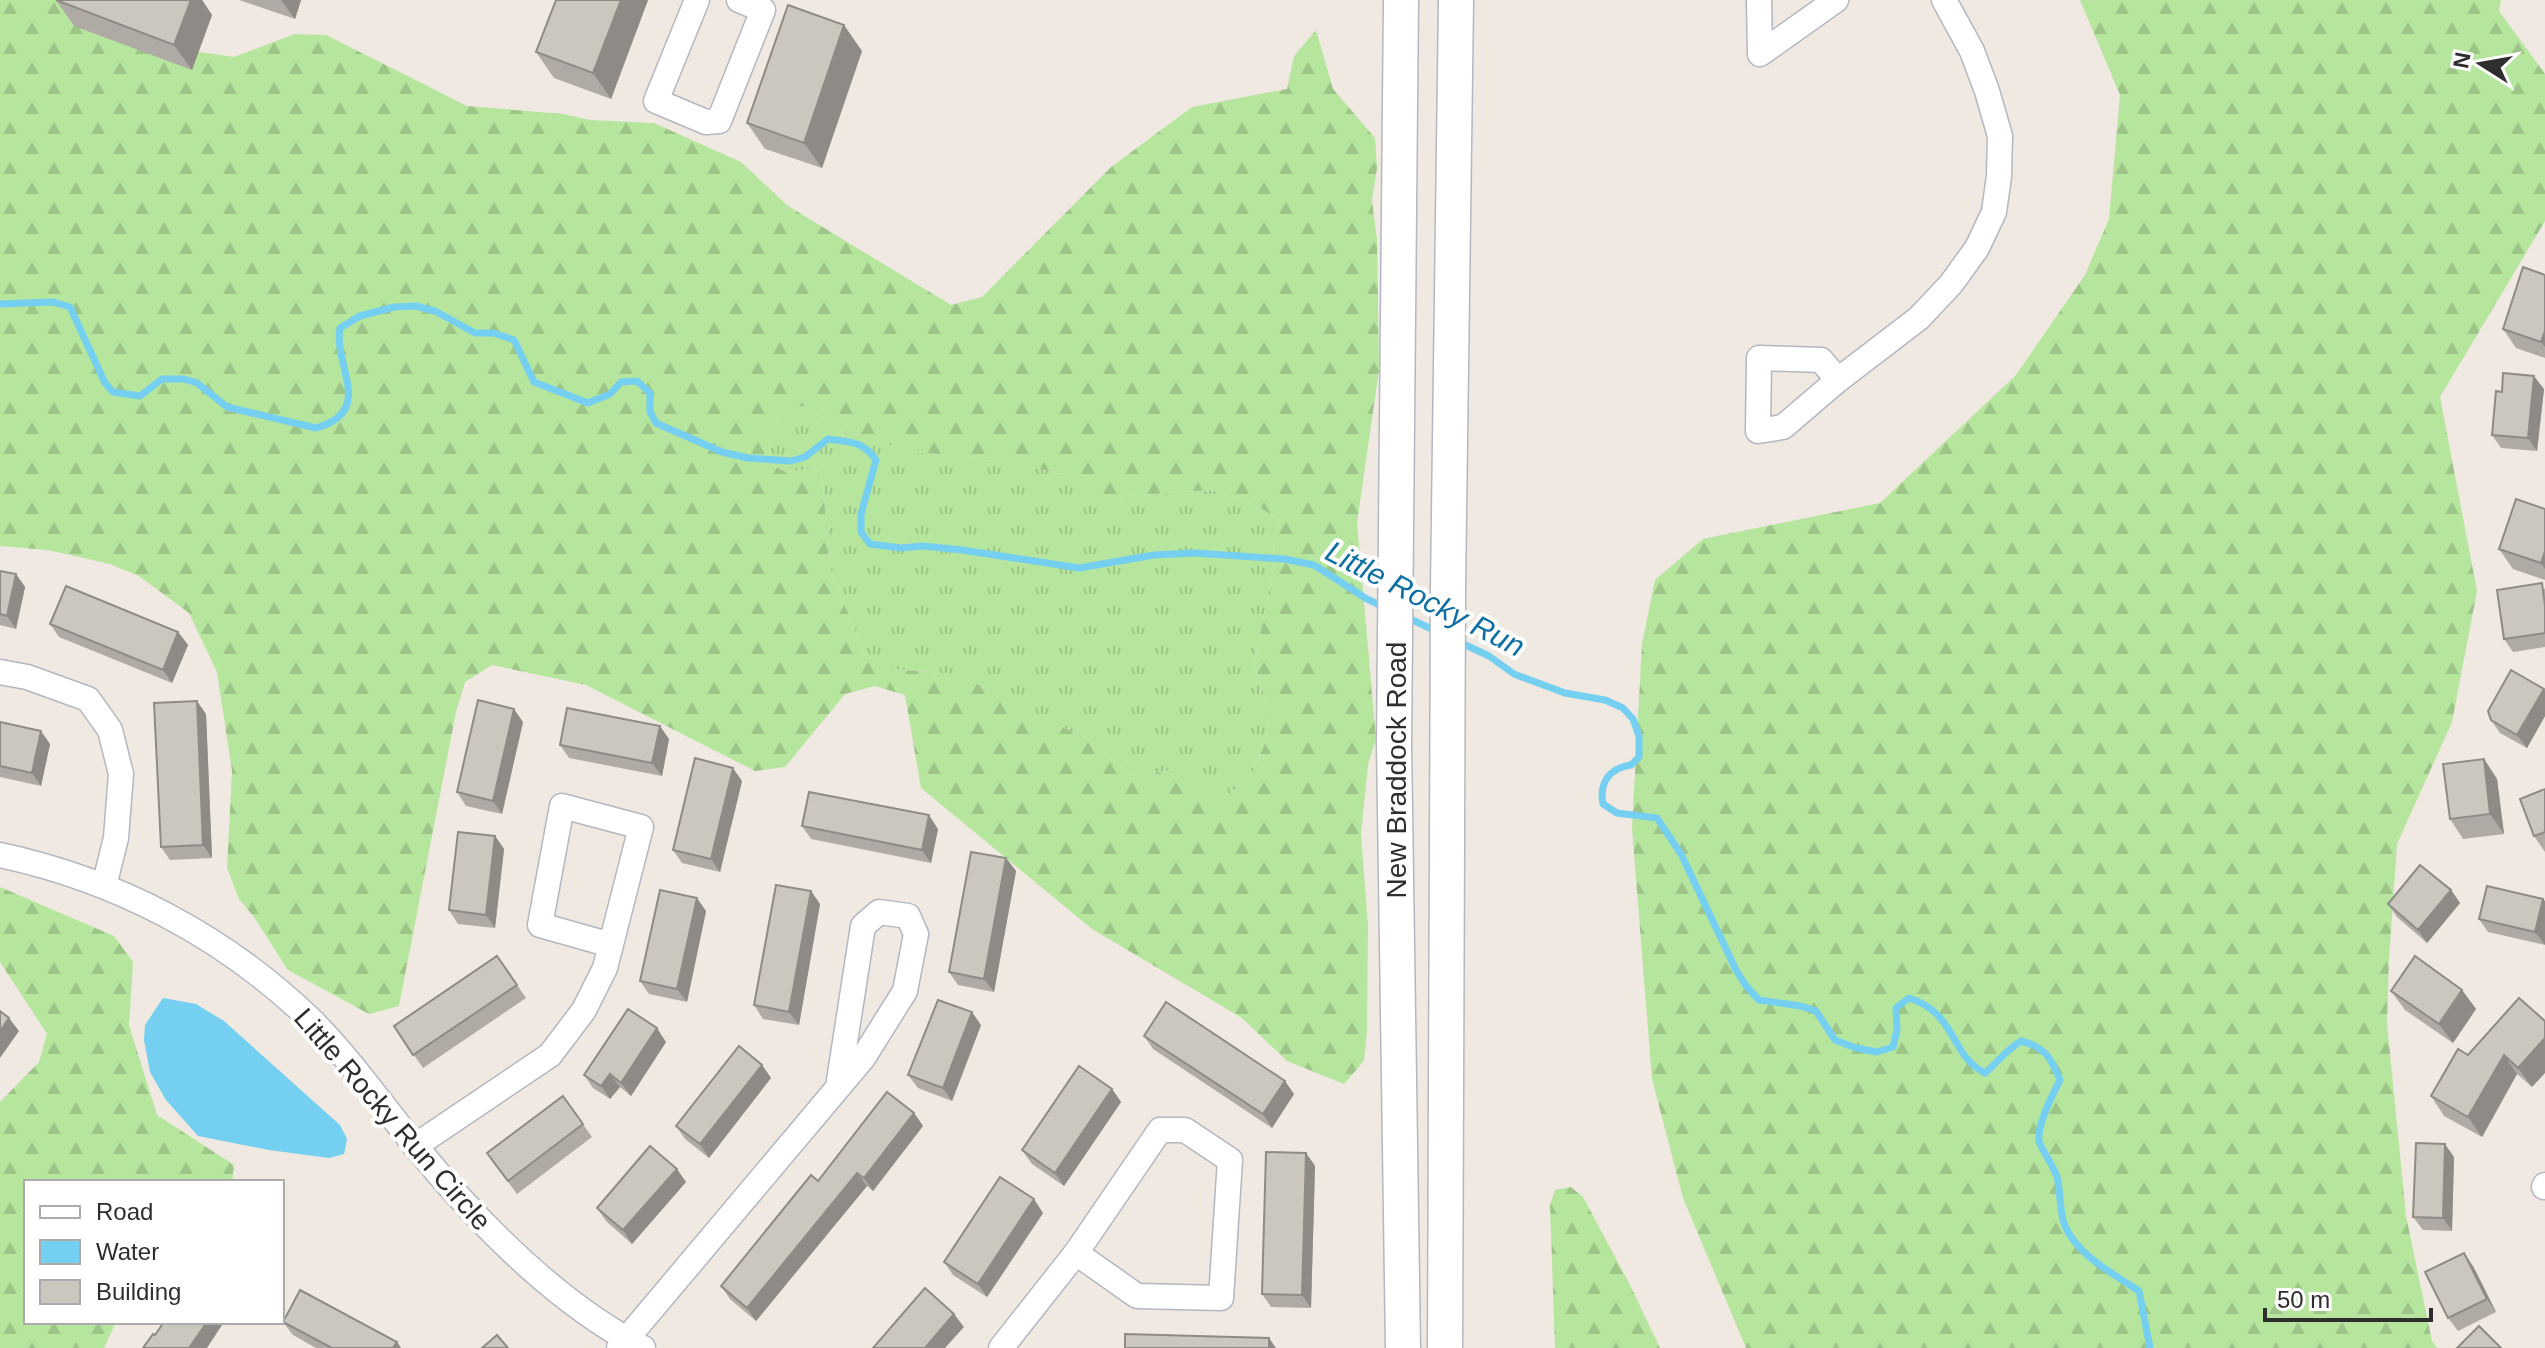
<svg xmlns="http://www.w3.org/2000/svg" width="2545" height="1348" viewBox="0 0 2545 1348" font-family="Helvetica,sans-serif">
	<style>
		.grass { fill: url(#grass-tufts) }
		.forest { fill: url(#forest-firs); fill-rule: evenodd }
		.water { fill: #75cff0 }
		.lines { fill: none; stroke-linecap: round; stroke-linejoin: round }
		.stream { stroke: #75cff0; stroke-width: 7 }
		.minor-casing { stroke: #b4b7c1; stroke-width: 27 }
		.secondary-casing { stroke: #b4b7c1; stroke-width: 37 }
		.minor { stroke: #fff; stroke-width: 24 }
		.secondary { stroke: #fff; stroke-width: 34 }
		.wall { fill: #afaba4 }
		.shaded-wall { fill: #8e8b86 }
		.building { fill: #cbc7bf; stroke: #8e8b86; stroke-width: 2 }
		.labels { text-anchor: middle; stroke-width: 8; stroke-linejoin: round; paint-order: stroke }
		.street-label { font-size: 28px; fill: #2e2e2e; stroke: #fff }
		.water-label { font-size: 30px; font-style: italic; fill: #0d6fa3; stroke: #fff }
	</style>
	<defs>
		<pattern id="grass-tufts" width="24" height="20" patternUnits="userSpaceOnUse" patternTransform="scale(2)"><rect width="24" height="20" fill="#b6e59e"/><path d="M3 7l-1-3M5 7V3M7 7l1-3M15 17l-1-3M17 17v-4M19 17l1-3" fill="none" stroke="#9dc588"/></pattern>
		<pattern id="forest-firs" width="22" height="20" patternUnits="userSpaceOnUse" patternTransform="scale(2)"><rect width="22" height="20" fill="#b6e59e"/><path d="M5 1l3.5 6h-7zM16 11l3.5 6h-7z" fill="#9dc588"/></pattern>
	</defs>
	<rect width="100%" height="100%" fill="#efe9e1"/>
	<path class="grass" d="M805,406L844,432L877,439L907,452L994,458L1056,473L1088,476L1097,498L1211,490L1256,505L1278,519L1274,538L1273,570L1254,665L1270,710L1267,739L1252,773L1225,798L1212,796L1172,769L1143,777L1129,773L1092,741L1044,718L1014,709L984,687L954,674L893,669L864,654L829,565L823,483L816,468L786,472L771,464C765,435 773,408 805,406Z"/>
	<g class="forest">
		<path d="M0,0H68L108,39L234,57L295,34L326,35L467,106L563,114L590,120L654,123L741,162L788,206L951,305L982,297L1111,167L1192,107L1287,89L1294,56L1316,30L1333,89L1375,138L1377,168L1372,200L1377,240L1379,370L1357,523L1376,739L1368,765L1361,834L1368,926L1367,1031L1364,1061L1344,1084L1287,1061L1242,1018L1092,929L921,788L905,695L875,686L845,694L785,767L755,771L586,685L492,665L465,682L456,712L399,1006L369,1014L288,970L254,917L239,899L227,868L232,771L217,672L189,613L139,576L110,564L48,550L0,546ZM805,406L844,432L877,439L907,452L994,458L1056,473L1088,476L1083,491L1097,498L1211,490L1256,505L1278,519L1274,538L1273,570L1254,665L1270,710L1267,739L1252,773L1225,798L1212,795L1172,769L1143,777L1129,773L1092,741L1044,718L1014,709L984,687L954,674L893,669L864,654L829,565L823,483L816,468L786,472L771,464C765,435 773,408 805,406Z"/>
		<path d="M2080,0H2501L2499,11L2545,74V221L2440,397L2477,591L2452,722L2397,844L2389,958L2387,1023L2406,1216L2432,1341L2437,1348H1746L1683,1198L1652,1079L1632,828L1642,644L1655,580L1703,539L1880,503L2016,375L2085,275L2109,219L2120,95Z"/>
		<path d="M0,887L114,936L133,962L129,1025L157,1115L234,1165L232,1182H26V1322H116L104,1348H0V1102L39,1062L47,1034L0,962Z"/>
		<path d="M1571,1187L1583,1197L1630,1285L1660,1348H1555L1550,1205L1555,1190Z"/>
	</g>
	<path class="water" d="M163,998L196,1004L224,1021L340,1125L347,1139L344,1154L329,1158L269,1150L198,1136L166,1100L150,1072L144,1040L145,1025Z"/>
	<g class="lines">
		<g class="stream">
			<path d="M0,304L53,302L70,307L105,383L113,392L140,396L162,379H184L197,383L227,407L316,428C376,411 333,366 340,328L360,316L394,307L416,306L435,311L475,333H494L514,340L534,382L588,403L610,394L621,382L637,381L650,393V412L656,423L722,452L748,458L791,461L805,457L828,439C850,442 863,441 876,460L861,514V532L870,544L901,548L923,546L962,550L1079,568L1154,555L1195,553L1284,559L1314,565L1367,599L1384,607"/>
			<path d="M1406,617L1438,632"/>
			<path d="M1457,641L1489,656L1514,674L1565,693L1605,700L1623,708L1633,719L1639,736V757L1631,765C1609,768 1599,783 1603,804L1617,813L1657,818L1681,854L1736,970L1746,986L1759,1000L1801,1006L1816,1011L1835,1040L1856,1048L1877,1052L1893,1047L1897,1030L1896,1008L1909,998C1957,1013 1950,1056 1985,1073C1998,1062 2006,1050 2021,1041C2045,1047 2051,1058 2060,1080C2053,1094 2034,1129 2040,1144C2045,1155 2053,1165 2057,1177C2061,1192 2059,1212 2065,1226C2078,1256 2114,1274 2139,1291L2150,1348"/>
		</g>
		<defs>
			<g id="minor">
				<path d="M697,0L656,101L706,122L719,121L763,10L739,0"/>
				<path d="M1759,0L1760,54L1836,0"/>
				<path d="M1838,380L1821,360L1759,358L1758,431L1783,427L1838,380L1919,318L1951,284L1977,248L1994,212L1999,176L2000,136L1987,91L1972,51L1944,0"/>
				<path d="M0,672L27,677L88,699L110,730L121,774L116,838L104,886"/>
				<path d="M0,855C116,880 222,935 308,1017C349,1057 381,1104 417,1148C479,1224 555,1302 643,1348"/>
				<path d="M415,1146L550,1055L584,1010L605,968L641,827L562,806L540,925L611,945"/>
				<path d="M2544,1187L2545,1185"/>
				<path d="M619,1348L863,1058L905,991L916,934L908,916L879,912L863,926L838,1087"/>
				<path d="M1001,1348L1076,1253L1160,1130H1185L1230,1160L1221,1298L1137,1296L1076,1253"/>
			</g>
			<g id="secondary">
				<path d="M1401,0L1394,743L1403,1348"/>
				<path d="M1445,1348L1448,588L1456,0"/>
			</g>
		</defs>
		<use href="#minor" class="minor-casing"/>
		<use href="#secondary" class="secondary-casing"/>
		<use href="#minor" class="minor"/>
		<use href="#secondary" class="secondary"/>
	</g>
	<g class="wall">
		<path d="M56,0H202L212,15L192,70L74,26Z"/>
		<path d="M239,0H301L295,19Z"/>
		<path d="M556,0H648L611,99L554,78L536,52Z"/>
		<path d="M862,51L822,168L765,149L747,123Z"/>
		<path d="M2545,275V358L2516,348L2503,329Z"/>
		<path d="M2544,389L2537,451L2501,448L2492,435L2502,392Z"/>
		<path d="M2545,509V580L2513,569L2499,549Z"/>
		<path d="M0,571L16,574L25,587L16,629L0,625Z"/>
		<path d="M2545,588V647L2513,652L2504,639Z"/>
		<path d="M50,624L178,632L188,645L172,683L59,637Z"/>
		<path d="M2544,689L2545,691V716L2527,748L2500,733L2491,720Z"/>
		<path d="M206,714L212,858L170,860L161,847Z"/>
		<path d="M0,722L50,744L41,786L0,777Z"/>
		<path d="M523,722L502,814L466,806L457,792Z"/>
		<path d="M669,739L662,776L569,758L560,745Z"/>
		<path d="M2484,759L2497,779L2504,834L2463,839L2450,819Z"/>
		<path d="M742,781L720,872L682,863L673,850Z"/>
		<path d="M2545,789V852L2534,836Z"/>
		<path d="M802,826L938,829L931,863L811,839Z"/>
		<path d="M495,836L504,849L495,928L458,924L449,910Z"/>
		<path d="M1006,858L1016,871L994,992L958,985L949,972Z"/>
		<path d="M2451,890L2460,903L2427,943L2397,917L2388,904Z"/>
		<path d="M811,891L820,904L799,1025L763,1019L754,1005Z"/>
		<path d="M2543,899L2545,945L2488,932L2479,919Z"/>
		<path d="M706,911L687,1002L649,994L640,981Z"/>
		<path d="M497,956L526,998L423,1068L394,1026Z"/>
		<path d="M2462,990L2476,1009L2453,1043L2405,1010L2391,991Z"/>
		<path d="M2519,998L2532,1087L2517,1074L2482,1137L2444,1116L2431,1096Z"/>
		<path d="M981,1025L952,1101L918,1088L908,1075Z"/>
		<path d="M1144,1036L1294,1094L1272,1128L1153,1049Z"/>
		<path d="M666,1042L631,1096L620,1087L610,1099L593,1088L584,1075Z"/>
		<path d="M762,1065L771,1078L709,1158L685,1139L676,1126Z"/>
		<path d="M1112,1089L1121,1102L1064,1186L1032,1164L1022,1150Z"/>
		<path d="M563,1096L592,1137L517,1194L487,1153Z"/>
		<path d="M914,1113L923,1126L873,1191L867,1186L756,1321L730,1299L721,1286L818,1181Z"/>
		<path d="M1306,1153L1315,1166L1311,1308L1271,1307L1262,1294Z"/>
		<path d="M2454,1157L2452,1231L2423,1230L2413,1217Z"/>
		<path d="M686,1182L632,1244L606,1221L597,1208Z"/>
		<path d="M1043,1213L987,1297L953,1275L944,1262Z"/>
		<path d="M2473,1266L2496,1312L2458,1331L2448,1318Z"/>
		<path d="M283,1322L397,1342L401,1348H316L293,1335Z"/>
	</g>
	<g class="shaded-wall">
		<path d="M191,0H202L212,15L192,70L174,45Z"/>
		<path d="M281,0H301L295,19Z"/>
		<path d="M621,0H648L611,99L593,73Z"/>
		<path d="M844,25L862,51L822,168L804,143Z"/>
		<path d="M2545,331V347L2541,342Z"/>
		<path d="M2534,376L2544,389L2537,451L2528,438Z"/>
		<path d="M2545,551V569L2541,563Z"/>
		<path d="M16,574L25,587L16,629L7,616Z"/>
		<path d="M178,632L188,645L172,683L163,670Z"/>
		<path d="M2544,689L2545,691V716L2527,748L2517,735Z"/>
		<path d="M197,701L206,714L212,858L203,845Z"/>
		<path d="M514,709L523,722L502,814L493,801Z"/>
		<path d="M660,726L669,739L662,776L652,763Z"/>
		<path d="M41,731L50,744L41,786L32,773Z"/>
		<path d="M2484,759L2497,779L2504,834L2490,814Z"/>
		<path d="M733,768L742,781L720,872L711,859Z"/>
		<path d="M929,815L938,829L931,863L922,850Z"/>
		<path d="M495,836L504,849L495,928L486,915Z"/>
		<path d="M1006,858L1016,871L994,992L984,979Z"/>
		<path d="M2451,890L2460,903L2427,943L2418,930Z"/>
		<path d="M811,891L820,904L799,1025L789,1012Z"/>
		<path d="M697,898L706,911L687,1002L677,989Z"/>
		<path d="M2543,899L2545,901V945L2535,932Z"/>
		<path d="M2462,990L2476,1009L2453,1043L2439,1024Z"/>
		<path d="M972,1012L981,1025L952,1101L943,1088Z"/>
		<path d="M9,1018L19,1031L0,1058V1031Z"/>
		<path d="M657,1028L666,1042L631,1096L621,1083Z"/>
		<path d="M2545,1038V1073L2532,1087L2518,1068Z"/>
		<path d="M2504,1055L2517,1074L2482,1137L2468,1117Z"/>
		<path d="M762,1065L771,1078L709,1158L700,1144Z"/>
		<path d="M610,1074L620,1087L610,1099L601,1086Z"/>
		<path d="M1285,1081L1294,1094L1272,1128L1263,1114Z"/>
		<path d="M1112,1089L1121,1102L1064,1186L1055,1173Z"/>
		<path d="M914,1113L923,1126L873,1191L864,1178Z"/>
		<path d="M2445,1144L2454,1157L2452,1231L2443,1218Z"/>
		<path d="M1306,1153L1315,1166L1311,1308L1302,1295Z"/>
		<path d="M677,1169L686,1182L632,1244L623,1230Z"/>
		<path d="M857,1173L867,1186L756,1321L747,1308Z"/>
		<path d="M1034,1199L1043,1213L987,1297L978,1284Z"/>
		<path d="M2464,1253L2473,1266L2496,1312L2487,1299Z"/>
		<path d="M954,1314L964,1327L945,1348H925Z"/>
		<path d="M207,1322H224L207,1348H189Z"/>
		<path d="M1269,1338L1276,1348H1269Z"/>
		<path d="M397,1342L401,1348H393Z"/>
	</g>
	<g class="building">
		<path d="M56,0H191L174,45Z"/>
		<path d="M556,0H621L593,73L536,52Z"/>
		<path d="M788,5L844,25L804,143L747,123Z"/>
		<path d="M2523,267L2545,275V331L2541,342L2503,329Z"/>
		<path d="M2503,373L2534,376L2528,438L2492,435L2496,391L2502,392Z"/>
		<path d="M2516,499L2545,509V551L2541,563L2499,549Z"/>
		<path d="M0,571L16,574L7,616L0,614Z"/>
		<path d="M2542,583L2545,606V633L2504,639L2497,590Z"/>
		<path d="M66,586L178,632L163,670L50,624Z"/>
		<path d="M2511,670L2544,689L2517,735L2491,720L2488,711Z"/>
		<path d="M478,700L514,709L493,801L457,792Z"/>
		<path d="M197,701L203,845L161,847L154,703Z"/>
		<path d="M567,708L660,726L652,763L560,745Z"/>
		<path d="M0,722L41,731L32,773L0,766Z"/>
		<path d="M695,758L733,768L711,859L673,850Z"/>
		<path d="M2484,759L2490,814L2450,819L2443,764Z"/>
		<path d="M2545,789V832L2534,836L2520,799Z"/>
		<path d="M809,792L929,815L922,850L802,826Z"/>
		<path d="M458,832L495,836L486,915L449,910Z"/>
		<path d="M971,852L1006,858L984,979L949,972Z"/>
		<path d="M2420,865L2451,890L2418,930L2388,904Z"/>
		<path d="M776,885L811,891L789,1012L754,1005Z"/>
		<path d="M2487,886L2543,899L2535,932L2479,919Z"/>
		<path d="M660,890L697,898L677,989L640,981Z"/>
		<path d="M497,956L517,985L413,1055L394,1026Z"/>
		<path d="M2415,956L2462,990L2439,1024L2391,991Z"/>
		<path d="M2519,998L2545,1021V1038L2518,1068L2504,1055L2468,1117L2431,1096L2458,1049L2468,1055Z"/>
		<path d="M938,1000L972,1012L943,1088L908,1075Z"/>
		<path d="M1166,1002L1285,1081L1263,1114L1144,1036Z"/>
		<path d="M628,1009L657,1028L621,1083L610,1074L601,1086L584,1075Z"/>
		<path d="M0,1011L9,1018L0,1031Z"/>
		<path d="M739,1046L762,1065L700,1144L676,1126Z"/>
		<path d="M1079,1066L1112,1089L1055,1173L1022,1150Z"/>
		<path d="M887,1092L914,1113L864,1178L857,1173L747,1308L721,1286L811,1175L818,1181Z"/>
		<path d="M563,1096L583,1124L508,1181L487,1153Z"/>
		<path d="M2416,1143L2445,1144L2443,1218L2413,1217Z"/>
		<path d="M650,1146L677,1169L623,1230L597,1208Z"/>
		<path d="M1266,1152L1306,1153L1302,1295L1262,1294Z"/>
		<path d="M1000,1177L1034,1199L978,1284L944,1262Z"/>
		<path d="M2464,1253L2487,1299L2448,1318L2425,1272Z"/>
		<path d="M925,1288L954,1314L925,1348H873Z"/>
		<path d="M300,1290L397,1342L393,1348H332L283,1322Z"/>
		<path d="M164,1322H207L189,1348H143L153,1334L155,1335Z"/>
		<path d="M2479,1326L2501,1348H2457Z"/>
		<path d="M1125,1334L1269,1338V1348H1125Z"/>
		<path d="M497,1335L508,1348H482Z"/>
	</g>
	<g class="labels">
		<g class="street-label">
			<text transform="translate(1396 770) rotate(-90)" y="10">New Braddock Road</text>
			<text transform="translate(393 1119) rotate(49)" y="10">Little Rocky Run Circle</text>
		</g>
		<g class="water-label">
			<text transform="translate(1425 599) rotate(27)" y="10">Little Rocky Run</text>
		</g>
	</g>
	<rect x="24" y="1180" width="260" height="144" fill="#ffffff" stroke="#ababab" stroke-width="2"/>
	<rect x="40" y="1206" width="40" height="12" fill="#ffffff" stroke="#ababab" stroke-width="2"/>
	<text x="96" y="1220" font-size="24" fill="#2e2e2e">Road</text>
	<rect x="40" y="1240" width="40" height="24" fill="#75cff0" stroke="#ababab" stroke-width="2"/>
	<text x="96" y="1260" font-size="24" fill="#2e2e2e">Water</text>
	<rect x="40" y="1280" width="40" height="24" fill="#cbc7bf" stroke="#ababab" stroke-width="2"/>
	<text x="96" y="1300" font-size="24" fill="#2e2e2e">Building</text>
	<g transform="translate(2481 64) rotate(281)" stroke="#ffffff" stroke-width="6" paint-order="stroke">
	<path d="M0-6L14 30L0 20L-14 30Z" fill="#2e2e2e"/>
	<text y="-12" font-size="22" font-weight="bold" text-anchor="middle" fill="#2e2e2e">N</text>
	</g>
	<path d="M2265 1308v12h166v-12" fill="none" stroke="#2e2e2e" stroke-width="4"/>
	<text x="2277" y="1308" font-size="24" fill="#2e2e2e" stroke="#ffffff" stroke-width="6" paint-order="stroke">50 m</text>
</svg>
